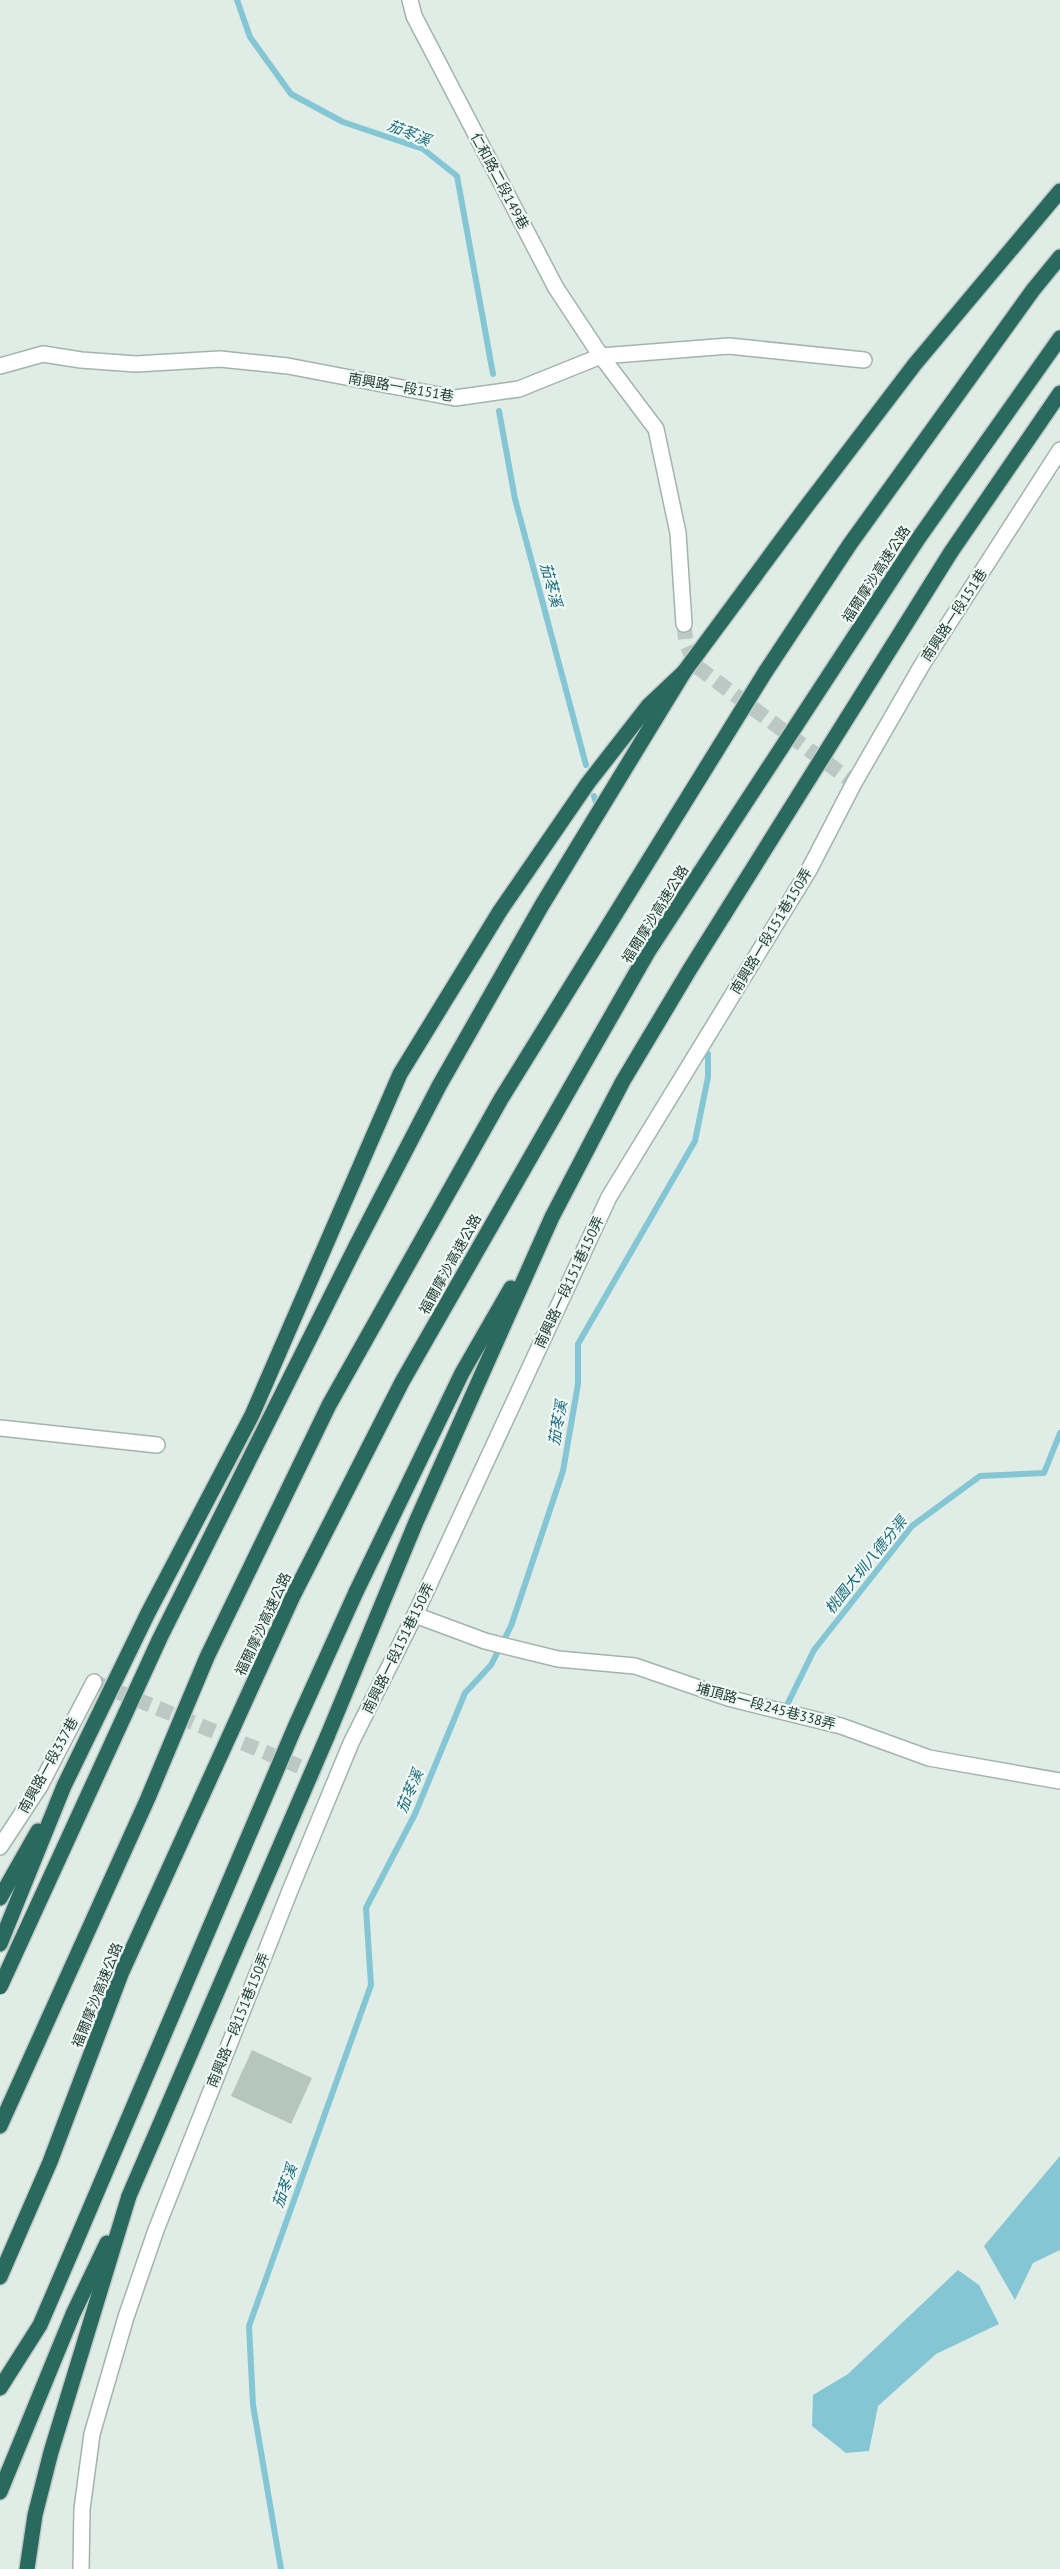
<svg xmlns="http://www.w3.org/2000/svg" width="1060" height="2569" viewBox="0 0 1060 2569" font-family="'PT Sans','Noto Sans TC',sans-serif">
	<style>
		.water { fill: #84c6d4 }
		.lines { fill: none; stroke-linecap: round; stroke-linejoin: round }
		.stream { stroke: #84c6d4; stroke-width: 6 }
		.building { fill: #b5c6bf }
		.minor-tunnel { stroke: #bac9c3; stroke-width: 15; stroke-dasharray: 15 8; stroke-linecap: butt }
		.minor-casing { stroke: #a3b4ad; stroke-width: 18 }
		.highway-casing { stroke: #c1c9c6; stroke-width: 18 }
		.minor { stroke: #fff; stroke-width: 15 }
		.highway { stroke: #2a6a5e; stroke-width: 15 }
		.highway-bridge-casing { stroke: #c1c9c6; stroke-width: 18; stroke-linecap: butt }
		.highway-bridge { stroke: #2a6a5e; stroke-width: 15 }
		.labels { text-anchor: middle; stroke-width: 4.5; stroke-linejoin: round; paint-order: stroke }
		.street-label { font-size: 14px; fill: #203d35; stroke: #f0f8f4 }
		.water-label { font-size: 15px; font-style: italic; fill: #17697b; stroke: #f0f8f4 }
	</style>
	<rect width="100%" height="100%" fill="#e0ece6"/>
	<g class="water">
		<path d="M1060,2156V2250L1033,2263L1015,2300L984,2246Z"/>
		<path d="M958,2270L979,2285L999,2324L936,2354L878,2406L869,2451L846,2453L812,2426L813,2395L848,2374Z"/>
	</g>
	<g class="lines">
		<g class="stream">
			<path d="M237,0L250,37L291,94L343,122L423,149L457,176L493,374"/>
			<path d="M499,411L515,499L586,765"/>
			<path d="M594,796L597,806"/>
			<path d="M787,1705L814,1650L912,1526L980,1476L1044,1473L1060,1433"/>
			<path d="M281,2569L253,2405L249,2326L371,1985L366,1908L415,1814L465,1693L491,1665L511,1626L563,1471L578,1384V1344L695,1141L708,1077V1054"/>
		</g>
	</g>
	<path class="building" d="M252,2050L312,2078L291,2124L231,2096Z"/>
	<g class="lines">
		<g class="minor-tunnel">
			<path d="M684,624L686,643L696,666L854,783"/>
			<path d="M94,1682L335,1781"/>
		</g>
		<defs>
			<g id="minor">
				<path d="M410,0L414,16L556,288L601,356L729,346L864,360"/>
				<path d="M0,366L43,354L81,360L136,364L220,359L288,366L455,398L519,389L601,356L656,429L678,533L684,624"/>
				<path d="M0,1428L157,1445"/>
				<path d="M415,1615L485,1641L558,1659L635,1666L728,1698L841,1726L929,1758L1060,1781"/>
				<path d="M0,1847L40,1786L94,1682"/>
				<path d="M81,2569L82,2509L92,2434L126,2317L156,2230L291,1888L351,1743L415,1615L609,1197L809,870L854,783L922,665L1060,450"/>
			</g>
			<g id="highway">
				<path d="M356,1246L439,1086L542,905L684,672L803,511L915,364L1060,191"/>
				<path d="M356,1592L462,1373L511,1288"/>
				<path d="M327,1737L416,1522L552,1217L623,1081L690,969L951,552L1060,393"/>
				<path d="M0,1898L38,1831"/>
				<path d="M0,1944L64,1786L148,1613L252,1415L400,1074L500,911L588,783L648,706L684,672"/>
				<path d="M0,2126L148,1798L207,1657L329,1405L501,1099L766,671L850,544L1033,290L1060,257"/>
				<path d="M0,2277L50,2162L121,1974L293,1596L402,1382L648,952L918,539L1060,338"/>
				<path d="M0,2388L40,2325L74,2246"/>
				<path d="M0,2492L73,2314L107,2243"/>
				<path d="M27,2569L35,2515L51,2452L129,2196"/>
			</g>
		</defs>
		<use href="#minor" class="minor-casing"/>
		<use href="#highway" class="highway-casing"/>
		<use href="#minor" class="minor"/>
		<use href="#highway" class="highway"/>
		<defs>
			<g id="highway-bridge">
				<path d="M0,1987L160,1638L356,1246"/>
				<path d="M129,2196L327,1737"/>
				<path d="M74,2246L295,1727L356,1592"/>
			</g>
		</defs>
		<use href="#highway-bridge" class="highway-bridge-casing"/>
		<use href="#highway-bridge" class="highway-bridge"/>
	</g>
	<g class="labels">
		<g class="street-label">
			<text transform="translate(500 181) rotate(62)" y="5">仁和路二段149巷</text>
			<text transform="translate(401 387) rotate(10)" y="5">南興路一段151巷</text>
			<text transform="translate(876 574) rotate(-57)" y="5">福爾摩沙高速公路</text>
			<text transform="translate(954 615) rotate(-57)" y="5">南興路一段151巷</text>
			<text transform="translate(655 914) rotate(-58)" y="5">福爾摩沙高速公路</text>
			<text transform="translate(771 931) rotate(-59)" y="5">南興路一段151巷150弄</text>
			<text transform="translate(450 1264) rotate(-61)" y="5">福爾摩沙高速公路</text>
			<text transform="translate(569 1282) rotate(-65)" y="5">南興路一段151巷150弄</text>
			<text transform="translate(263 1624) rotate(-65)" y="5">福爾摩沙高速公路</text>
			<text transform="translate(398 1648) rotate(-64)" y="5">南興路一段151巷150弄</text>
			<text transform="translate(766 1706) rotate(15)" y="5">埔頂路一段245巷338弄</text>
			<text transform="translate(48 1765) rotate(-61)" y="5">南興路一段337巷</text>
			<text transform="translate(97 1995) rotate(-68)" y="5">福爾摩沙高速公路</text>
			<text transform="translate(238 2020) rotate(-68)" y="5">南興路一段151巷150弄</text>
		</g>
		<g class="water-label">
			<text transform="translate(409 133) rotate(22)" y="5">茄苳溪</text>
			<text transform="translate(551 585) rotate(75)" y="5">茄苳溪</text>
			<text transform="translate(558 1423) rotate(-80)" y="5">茄苳溪</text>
			<text transform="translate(866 1565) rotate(-51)" y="5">桃園大圳八德分渠</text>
			<text transform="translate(410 1791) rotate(-67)" y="5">茄苳溪</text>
			<text transform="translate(285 2186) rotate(-70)" y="5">茄苳溪</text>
		</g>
	</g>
</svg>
